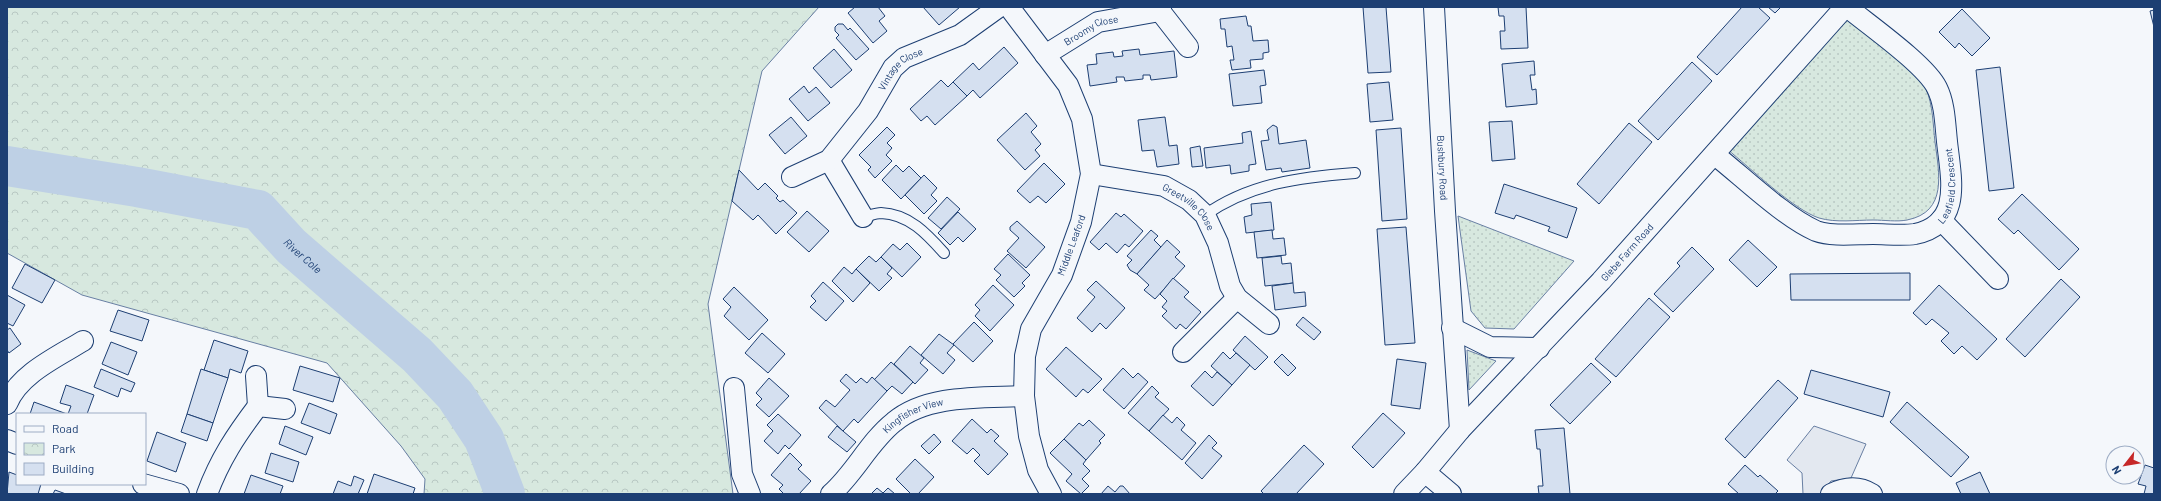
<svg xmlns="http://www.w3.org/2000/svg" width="2161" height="501" viewBox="0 0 2161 501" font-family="Barlow,sans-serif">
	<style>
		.grass { fill: url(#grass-dots); stroke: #687fa3 }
		.park { fill: url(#park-crowns); stroke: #687fa3 }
		.parking { fill: #e3e8f0; stroke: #687fa3 }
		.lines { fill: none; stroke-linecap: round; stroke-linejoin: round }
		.river { stroke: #bed0e5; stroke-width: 40 }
		.building { fill: #d5e0f0; stroke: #1d3f73 }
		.service-casing { stroke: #1d3f73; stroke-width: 12 }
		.minor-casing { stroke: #1d3f73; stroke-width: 22 }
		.service { stroke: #f4f7fb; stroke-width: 10 }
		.minor { stroke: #f4f7fb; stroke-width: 20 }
		.labels { text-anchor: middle; stroke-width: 3; stroke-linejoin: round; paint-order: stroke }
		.street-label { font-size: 10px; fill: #1d3f73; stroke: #f4f7fb }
		.water-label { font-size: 11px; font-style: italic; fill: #1d3f73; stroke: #f4f7fb }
	</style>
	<defs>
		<pattern id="grass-dots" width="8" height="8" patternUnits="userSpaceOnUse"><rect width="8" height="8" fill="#d7e8df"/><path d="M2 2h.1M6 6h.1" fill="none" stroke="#b8c8c3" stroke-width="1.8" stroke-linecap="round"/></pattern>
		<pattern id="park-crowns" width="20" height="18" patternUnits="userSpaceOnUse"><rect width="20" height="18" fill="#d7e8df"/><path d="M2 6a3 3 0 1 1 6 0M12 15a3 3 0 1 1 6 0" fill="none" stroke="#b8c8c3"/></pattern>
	</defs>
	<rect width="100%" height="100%" fill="#f4f7fb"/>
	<g class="grass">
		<path d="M1845,16C1864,32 1916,69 1926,89C1933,105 1933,125 1935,142C1939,173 1948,212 1907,220C1897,222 1884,220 1873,220C1856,220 1836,223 1819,218C1794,210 1749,167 1727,149Z"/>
		<path d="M1458,216L1574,261L1514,329L1485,328L1471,311Z"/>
		<path d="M1467,350L1496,361L1469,390Z"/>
	</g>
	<path class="park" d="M7,7H819L762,71L708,304L733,494H424L425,479L401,446L327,363L82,295L7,253Z"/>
	<path class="parking" d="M1814,426L1866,444L1851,478L1831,481L1820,494H1803L1802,473L1787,460Z"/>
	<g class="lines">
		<path class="river" id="s1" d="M7,166L137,187L258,210L291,246L417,355L455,395L484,439L505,494"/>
	</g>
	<g class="building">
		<path d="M855,7H878L885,16L879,21L887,31L873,43L848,13Z"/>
		<path d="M923,7H960L939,25Z"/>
		<path d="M1363,7H1386L1391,72L1368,73Z"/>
		<path d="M1498,7H1526L1528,48L1501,49L1500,31H1505L1504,16H1499Z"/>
		<path d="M1742,7H1758L1770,18L1717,75L1697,57Z"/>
		<path d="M1768,7H1781L1775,13Z"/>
		<path d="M1962,9L1990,38L1972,56L1959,43L1955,48L1939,32Z"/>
		<path d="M2154,10V27L2150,11Z"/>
		<path d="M1246,16L1248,26H1251L1253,41L1268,40L1269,52L1263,53V59L1250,60L1251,68L1232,70L1230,60H1234L1232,46L1227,47L1225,29H1221L1220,19Z"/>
		<path d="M838,24H843L848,30L850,28L869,49L856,60L836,38L839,35L835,31V27Z"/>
		<path d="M1004,47L1018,63L980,98L973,90L967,96L953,82L973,63L979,70Z"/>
		<path d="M834,49L852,70L831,88L813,68Z"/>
		<path d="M1139,49L1140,55L1174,51L1177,77L1151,80L1150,75H1143V79L1125,81L1124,77H1116L1117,82L1090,86L1087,65L1097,64L1096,54L1113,52L1114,57L1123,56L1122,51Z"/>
		<path d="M1534,61L1535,75H1530L1532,90L1536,89L1537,104L1506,107L1502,64Z"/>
		<path d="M1692,62L1712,81L1658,140L1638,121Z"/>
		<path d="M2000,67L2014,188L1989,191L1976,70Z"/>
		<path d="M1264,70L1266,85L1260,86L1262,103L1233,106L1229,74Z"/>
		<path d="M941,80L948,87L953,82L967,96L935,125L927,116L921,121L910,109Z"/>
		<path d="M1389,82L1393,120L1370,122L1367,84Z"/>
		<path d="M804,86L809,93L816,87L830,103L808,121L789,99Z"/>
		<path d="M1026,113L1037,126L1031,132L1041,144L1035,150L1040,156L1025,170L997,140Z"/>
		<path d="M791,117L807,136L785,154L769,135Z"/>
		<path d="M1165,117L1169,146L1177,145L1179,164L1157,167L1154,150L1142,151L1138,120Z"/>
		<path d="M1512,121L1515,159L1492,161L1489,122Z"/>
		<path d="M1629,123L1652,142L1599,204L1577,184Z"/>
		<path d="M1273,125L1277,127L1279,144L1306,140L1310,168L1282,172L1281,168L1266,170L1261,141L1269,140L1267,130Z"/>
		<path d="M887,127L895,135L887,143L892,148L886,155L892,161L875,178L868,170L871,167L859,155Z"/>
		<path d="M1401,128L1407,219L1382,221L1376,130Z"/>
		<path d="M1251,131L1256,164L1249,165V171L1231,174L1230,165L1206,168L1204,148L1243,143L1242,133Z"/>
		<path d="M1200,146L1203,166L1192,167L1190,148Z"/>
		<path d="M1044,163L1065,184L1046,203L1038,196L1030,203L1017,191Z"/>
		<path d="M896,165L903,172L909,166L921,178L901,199L882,180Z"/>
		<path d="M739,170L758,190L765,183L778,196L776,198L780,202L783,200L797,213L776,234L758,215L753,220L732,201Z"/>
		<path d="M924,175L937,188L931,195L937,201L924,214L905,195Z"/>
		<path d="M1504,184L1577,208L1567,238L1548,231L1550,227L1516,215L1514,219L1495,213Z"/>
		<path d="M2022,194L2079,249L2059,270L2018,230L2014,234L1998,219Z"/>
		<path d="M947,197L960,209L941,229L928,218Z"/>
		<path d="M1271,202L1274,230L1246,233L1244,217L1252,215L1251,204Z"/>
		<path d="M807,211L829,231L809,252L787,232Z"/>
		<path d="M958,212L976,229L963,242L958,237L950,245L938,233Z"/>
		<path d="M1116,213L1121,217L1124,214L1143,231L1129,247L1125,244L1117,253L1106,243L1099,250L1090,242Z"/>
		<path d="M1017,221L1045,247L1026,268L1007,251L1019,238L1010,230V227Z"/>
		<path d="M1406,227L1415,343L1385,345L1377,229Z"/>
		<path d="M1151,230L1158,236L1154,240L1161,247L1137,274L1130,270L1127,265L1132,260L1127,256Z"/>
		<path d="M1272,230L1273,239L1284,238L1286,255L1257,258L1254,232Z"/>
		<path d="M1167,240L1180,252L1175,257L1185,266L1155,299L1144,290L1149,285L1137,274Z"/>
		<path d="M1748,240L1777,267L1757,287L1729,260Z"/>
		<path d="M907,243L921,257L902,277L881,257L893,244L900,250Z"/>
		<path d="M1692,247L1714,269L1673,312L1654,294L1680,266L1677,263Z"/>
		<path d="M1008,254L1030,275L1022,283L1025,286L1014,297L996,280L1001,275L994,269Z"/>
		<path d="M869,256L876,262L881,257L892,268L887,274L892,278L879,291L856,269Z"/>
		<path d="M1281,256L1282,264L1291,263L1293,283L1265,286L1262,258Z"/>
		<path d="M25,264L55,280L42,303L12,288Z"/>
		<path d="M844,267L852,274L856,269L870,283L853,302L832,281Z"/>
		<path d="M1910,273V300H1791L1790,274Z"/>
		<path d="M1173,278L1189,292L1184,297L1201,312L1186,329L1180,324L1176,329L1162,316L1167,311L1162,307L1167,301L1160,294Z"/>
		<path d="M2061,279L2080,297L2025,357L2006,339Z"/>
		<path d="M1096,281L1125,308L1106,329L1100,323L1092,332L1077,318L1095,297L1087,290Z"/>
		<path d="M823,282L844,301L826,321L810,307L816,301L811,296Z"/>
		<path d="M1293,283L1294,293L1305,292L1306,306L1275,310L1272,286Z"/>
		<path d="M993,285L1014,305L990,331L975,316L980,310L975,305Z"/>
		<path d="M1939,285L1997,339L1977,360L1962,346L1954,354L1941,341L1949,333L1932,319L1926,325L1913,313Z"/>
		<path d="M734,287L768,320L749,340L724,316L731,307L723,299Z"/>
		<path d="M7,295L25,305L13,326L7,323Z"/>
		<path d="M1649,298L1670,317L1616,377L1595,359Z"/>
		<path d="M118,310L149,320L142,341L110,331Z"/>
		<path d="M1303,317L1321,332L1314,340L1296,325Z"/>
		<path d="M974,322L993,341L973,362L953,344Z"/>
		<path d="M10,328L21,344L9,353L7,350V330Z"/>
		<path d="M762,333L785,354L768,373L745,353Z"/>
		<path d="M939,334L954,345L947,353L955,360L943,374L921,355Z"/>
		<path d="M1245,336L1268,357L1255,370L1233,350Z"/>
		<path d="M214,340L248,351L241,373L230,369L228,378L204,370Z"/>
		<path d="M111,342L137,352L128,375L102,364Z"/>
		<path d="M910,346L924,358L920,363L928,370L915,384L894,364Z"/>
		<path d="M1066,347L1102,379L1088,393L1083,389L1076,397L1046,369Z"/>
		<path d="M1223,352L1230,359L1236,353L1250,365L1232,385L1211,366Z"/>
		<path d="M1282,354L1296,368L1288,376L1274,362Z"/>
		<path d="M1397,359L1426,363L1420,409L1391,405Z"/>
		<path d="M891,362L913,382L902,394L892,386L887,391L874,380Z"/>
		<path d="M1591,363L1611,382L1570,424L1550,405Z"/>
		<path d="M300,366L340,378L333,402L293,390Z"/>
		<path d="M1123,368L1133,378L1138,373L1148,382L1124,409L1103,390Z"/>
		<path d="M101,369L135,383L131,392L121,388L118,397L94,387Z"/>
		<path d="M201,369L228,378L213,423L187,414Z"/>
		<path d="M1811,370L1890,392L1883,417L1804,394Z"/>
		<path d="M1205,371L1212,378L1217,372L1232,385L1213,406L1191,386Z"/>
		<path d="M846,374L856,383L861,378L867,383L872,377L887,391L858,423L854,419L843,431L819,408L826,400L835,407L850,390L840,381Z"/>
		<path d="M769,378L789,396L769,417L756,405L762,399L756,393Z"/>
		<path d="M1778,380L1798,398L1745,458L1725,439Z"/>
		<path d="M66,385L94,395L87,414H68L71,406L60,403Z"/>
		<path d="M1152,386L1159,393L1155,397L1169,409L1149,431L1128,413Z"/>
		<path d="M34,402L67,414H30Z"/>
		<path d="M1907,402L1969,457L1951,477L1890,422Z"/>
		<path d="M309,403L337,414L330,434L301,423Z"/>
		<path d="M1383,413L1405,433L1373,468L1352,447Z"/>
		<path d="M187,414L213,423L207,441L181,432Z"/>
		<path d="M778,414L801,435L789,449L785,445L778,454L764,441L773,431L767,425Z"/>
		<path d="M1163,415L1172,423L1177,417L1185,425L1181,430L1196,443L1182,460L1149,431Z"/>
		<path d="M972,419L987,433L991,429L999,436L994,441L1008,454L988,475L974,461L980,455L973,448L967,454L952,441Z"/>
		<path d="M1089,420L1105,435L1099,441L1101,443L1086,460L1064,439L1079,423L1083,426Z"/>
		<path d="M285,426L313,437L306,455L279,444Z"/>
		<path d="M837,426L856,442L847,452L828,437Z"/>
		<path d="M1564,428L1570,494H1539L1538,486H1543L1540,449H1537L1535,430Z"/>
		<path d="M157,432L186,443L176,472L147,461Z"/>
		<path d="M934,434L941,442L929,454L921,446Z"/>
		<path d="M1209,435L1217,443L1212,448L1222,456L1202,479L1185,463Z"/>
		<path d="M1064,439L1086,460L1083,464L1090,471L1082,479L1089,486L1081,494L1066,481L1072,474L1050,453Z"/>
		<path d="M1304,445L1324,464L1296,494H1264L1261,491Z"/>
		<path d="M271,453L299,462L293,482L265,473Z"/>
		<path d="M790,453L802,465L798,469L811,481L799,494H784L779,489L783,485L771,475Z"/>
		<path d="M915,459L934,477L918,494H911L896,479Z"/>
		<path d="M1745,465L1758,477L1760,475L1778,491L1775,494H1739L1728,484Z"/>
		<path d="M2145,465L2154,468V494H2144L2146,486L2138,484Z"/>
		<path d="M9,472L17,475V484H41L38,494H7Z"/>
		<path d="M1980,472L1990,494H1961L1956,483Z"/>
		<path d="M374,474L415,488L413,494H367Z"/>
		<path d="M251,475L283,486L280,494H244Z"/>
		<path d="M354,476L364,480L358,494H333L338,481L351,486Z"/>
		<path d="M1108,486L1115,492L1120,486H1123L1130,494H1101Z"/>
		<path d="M877,488L883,493L888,488L895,494H871Z"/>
		<path d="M55,490L66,494H53Z"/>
	</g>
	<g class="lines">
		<defs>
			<g id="service">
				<path d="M1205,215C1250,183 1302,177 1355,173"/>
				<path d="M863,217C868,216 876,213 881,213C909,214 927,234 944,253"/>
			</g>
			<g id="minor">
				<path d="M1009,7L1068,85L1082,119L1091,174L1081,222L1062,275L1031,329L1025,356L1024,396L1029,436L1038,470L1051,494"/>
				<path id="s2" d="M1434,7L1445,211L1460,430"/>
				<path d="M1160,11L1188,47"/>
				<path id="s3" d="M1045,55L1098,22L1160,11L1161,7"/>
				<path id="s4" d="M1715,155C1743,177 1784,217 1816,231C1832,237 1856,234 1873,234C1886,234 1902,236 1915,234C1960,225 1952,183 1948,150C1945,129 1946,106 1937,88C1926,65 1869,25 1847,7"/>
				<path d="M829,160L863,217"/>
				<path id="s5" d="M1091,174L1164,186L1189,200L1205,215L1218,243L1230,286L1237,298L1269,324"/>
				<path id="s6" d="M792,177L829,160L868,111L893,68L904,58L960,35L999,7"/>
				<path d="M1941,220L1998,279"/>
				<path d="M1452,328L1490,347L1539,348"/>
				<path d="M1183,352L1237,298"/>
				<path d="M256,376L258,406"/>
				<path d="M734,388L742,474L750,494"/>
				<path d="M7,404C19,374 57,357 83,341"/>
				<path d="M7,440L17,444"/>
				<path d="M1425,472L1451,494"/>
				<path d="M143,484L179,494"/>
				<path d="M207,494C220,459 236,435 258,406L285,409"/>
				<path id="s7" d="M831,494C855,473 869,442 894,422C927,394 982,398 1024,396"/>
				<path id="s8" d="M1404,494L1425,472L1460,430L1601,281L1845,7"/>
				<path d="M1831,494C1845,487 1859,486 1872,494"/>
			</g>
		</defs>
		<use href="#service" class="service-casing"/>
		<use href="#minor" class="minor-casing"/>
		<use href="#service" class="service"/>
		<use href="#minor" class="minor"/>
	</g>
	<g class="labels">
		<g class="street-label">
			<text dy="4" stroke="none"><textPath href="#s3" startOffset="53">Broomy Close</textPath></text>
			<text dy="4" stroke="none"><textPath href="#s6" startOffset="158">Vintage Close</textPath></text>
			<text dy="4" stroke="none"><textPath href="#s2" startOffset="161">Bushbury Road</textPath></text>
			<text dy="4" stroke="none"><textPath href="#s4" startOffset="292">Leafield Crescent</textPath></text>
			<text dy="4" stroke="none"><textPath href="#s5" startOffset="107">Greetville Close</textPath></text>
			<text transform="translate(1071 245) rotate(-70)" y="4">Middle Leaford</text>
			<text dy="4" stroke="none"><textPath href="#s8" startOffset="329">Glebe Farm Road</textPath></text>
			<text dy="4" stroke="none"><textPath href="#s7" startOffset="116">Kingfisher View</textPath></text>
		</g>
		<g class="water-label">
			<text dy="4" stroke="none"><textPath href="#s1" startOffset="319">River Cole</textPath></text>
		</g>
	</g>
	<rect width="2161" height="501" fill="none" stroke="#1d3f73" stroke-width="16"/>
	<rect x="16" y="413" width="130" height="72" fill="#f4f7fb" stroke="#9eadc5"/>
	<rect x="24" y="426" width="20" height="6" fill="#f4f7fb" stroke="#9eadc5"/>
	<text x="52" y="433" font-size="12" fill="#1d3f73">Road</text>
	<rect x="24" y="443" width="20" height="12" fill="url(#park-crowns)" stroke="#9eadc5"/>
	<text x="52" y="453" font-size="12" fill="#1d3f73">Park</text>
	<rect x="24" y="463" width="20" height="12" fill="#d5e0f0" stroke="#9eadc5"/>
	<text x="52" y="473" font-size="12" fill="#1d3f73">Building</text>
	<g transform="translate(2125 465) rotate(239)"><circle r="19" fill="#f4f7fb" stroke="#9eadc5"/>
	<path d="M0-3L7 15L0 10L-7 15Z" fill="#c62828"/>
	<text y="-6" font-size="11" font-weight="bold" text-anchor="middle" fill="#1d3f73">N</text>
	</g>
</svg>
